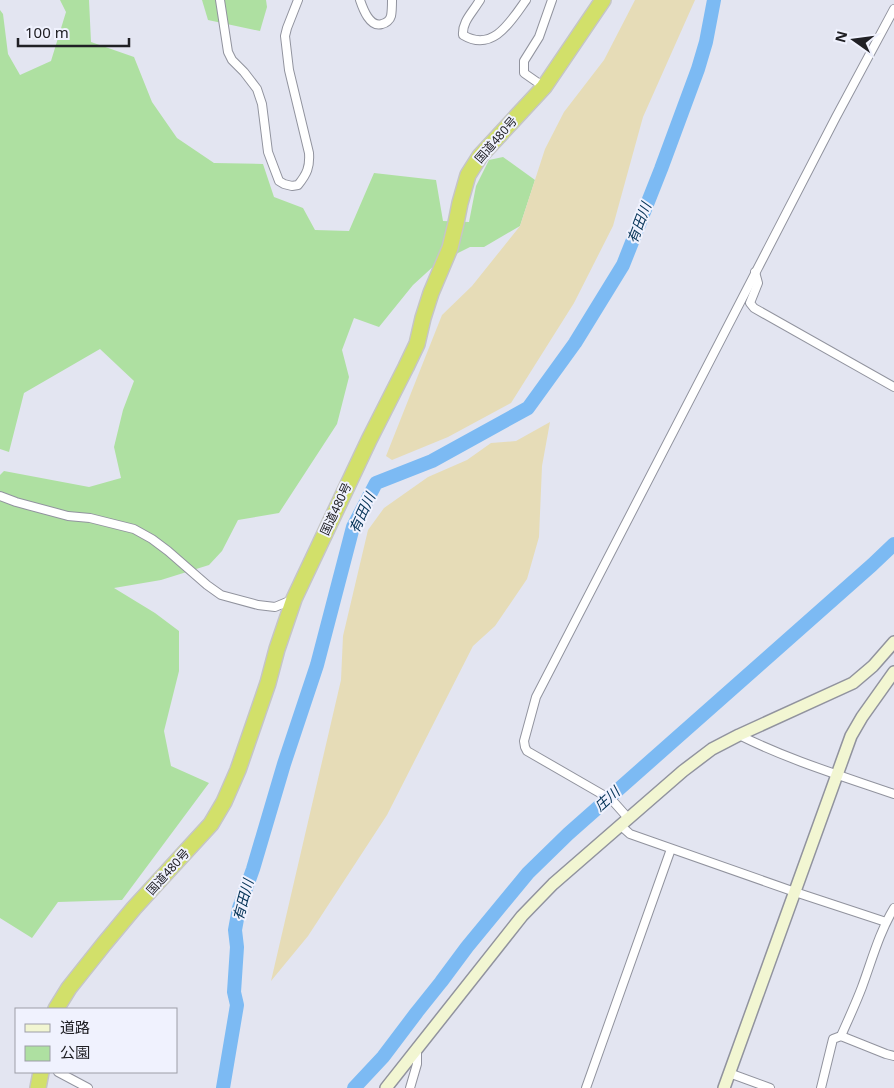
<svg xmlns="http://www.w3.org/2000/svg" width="894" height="1088" viewBox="0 0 894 1088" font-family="'Noto Sans','Noto Sans JP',sans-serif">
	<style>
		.green { fill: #aee0a1 }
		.sand { fill: #e6dcb7 }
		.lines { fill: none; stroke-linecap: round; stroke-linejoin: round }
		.river { stroke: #7cbaf3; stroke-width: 14 }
		.street-casing { stroke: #91939e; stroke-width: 10 }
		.secondary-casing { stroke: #91939e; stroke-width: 14 }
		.highway-casing { stroke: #c5c5c6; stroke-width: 18 }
		.street { stroke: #fff; stroke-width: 8 }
		.secondary { stroke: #f2f6d2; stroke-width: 11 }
		.highway { stroke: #d2e06a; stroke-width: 15 }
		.labels { text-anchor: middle; stroke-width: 4; stroke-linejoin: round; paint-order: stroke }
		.street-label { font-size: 12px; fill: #202025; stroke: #f0f2fe }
		.water-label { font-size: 14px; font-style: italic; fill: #003054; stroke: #f0f2fe }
	</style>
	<rect width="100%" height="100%" fill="#e3e5f1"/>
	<g class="green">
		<path d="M60,0H89L91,42L134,57L152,102L177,138L214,163L263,164L274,197L303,208L315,230L349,231L374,173L436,180L443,221L469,222L476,186L489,160L503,157L535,180L520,226L484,247H470L436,264L413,285L379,327L354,318L342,350L349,377L337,424L279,513L238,520L222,551L209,565L161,580L114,588L155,613L179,631V671L164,731L171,766L209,783L122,900L58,902L32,938L0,918V475L4,471L89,487L121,478L114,447L123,410L134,381L100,349L24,393L9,452L0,449V10L3,14L8,54L20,75L51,61L66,12Z"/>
		<path d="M202,0H266L267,7L260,31L208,20Z"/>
	</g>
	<g class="sand">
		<path d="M635,0H695L643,117L613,226L574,303L511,403L448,437L392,460L386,456L442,315L472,286L520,226L545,149L564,112L604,60Z"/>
		<path d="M550,422L542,466L539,537L527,579L495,626L473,646L387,815L308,936L271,981L341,680L343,636L368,530L384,508L428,477L467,460L491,443L516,441Z"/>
	</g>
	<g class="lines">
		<g class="river">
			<path d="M223,1088L237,1005L234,992L237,947L235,930L239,908L253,869L284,764L317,665L353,527L376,483L432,461L528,408L575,343L623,265L661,169L698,69L706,42L714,0"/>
			<path d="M354,1088L383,1057L417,1012L441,982L467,947L528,873L568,834L872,565L894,544"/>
		</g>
		<defs>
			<g id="street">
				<path d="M220,0L228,52L232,60L244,72L257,89L262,104L268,152L279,181L284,184L292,186L298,185C307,174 310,167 309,153L289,70L285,36L287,28L298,0"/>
				<path d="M360,0C363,9 370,28 382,24C386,23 390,20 391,16C392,11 392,5 392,0"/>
				<path d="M480,0L478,3C472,13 462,22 463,35C493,53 511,21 526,0"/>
				<path d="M544,87L524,73V61L539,37L552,0"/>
				<path d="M755,272L758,283L750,303L754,308L894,387"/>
				<path d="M0,496L16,502L68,516L90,518L134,529L152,539L168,551L207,585L221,595L258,605L275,607L294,599"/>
				<path d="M739,735C789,760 842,776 894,794"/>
				<path d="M628,818L612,800L527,751L525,747L524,741L536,697L836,117L894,9"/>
				<path d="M620,825L630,834L795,892L886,922"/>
				<path d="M841,1036C848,1020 856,1003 862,987C872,960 879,933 894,908"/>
				<path d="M58,1072L88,1088"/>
				<path d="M729,1073L770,1088"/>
				<path d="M410,1088L417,1064V1048"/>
				<path d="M586,1088L671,849"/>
				<path d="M821,1088L833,1039L841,1036L886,1054L894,1056"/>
			</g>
			<g id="secondary">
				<path d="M386,1088L522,916L553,884L683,771L712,749L739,735L853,683L873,666L894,642"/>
				<path d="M724,1088L851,736L862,717L894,672"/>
			</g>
			<g id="highway">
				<path d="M56,1009L69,988L104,944L134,908L211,824L224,802L238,770L268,683L277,649L294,599L369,440L406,367L417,344L423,318L431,293L450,248L456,223L460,203L468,175L480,156L544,87L603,0"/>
				<path d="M38,1088L41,1072"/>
			</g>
		</defs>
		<use href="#street" class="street-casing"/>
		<use href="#secondary" class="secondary-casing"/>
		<use href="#highway" class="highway-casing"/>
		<use href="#street" class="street"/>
		<use href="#secondary" class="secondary"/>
		<use href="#highway" class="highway"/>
	</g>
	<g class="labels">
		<g class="street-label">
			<text transform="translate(496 140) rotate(-49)" y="4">国道480号</text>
			<text transform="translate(336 509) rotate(-65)" y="4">国道480号</text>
			<text transform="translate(168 872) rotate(-48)" y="4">国道480号</text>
		</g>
		<g class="water-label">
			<text transform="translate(639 223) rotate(-69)" y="5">有田川</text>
			<text transform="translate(362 513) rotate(-65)" y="5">有田川</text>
			<text transform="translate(607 799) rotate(-42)" y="5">庄川</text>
			<text transform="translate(243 900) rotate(-75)" y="5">有田川</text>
		</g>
	</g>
	<rect x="15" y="1008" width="162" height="65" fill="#f0f2fe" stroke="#9d9ea7"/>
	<rect x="25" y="1024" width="25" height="8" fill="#f2f6d2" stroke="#9d9ea7"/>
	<text x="60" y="1033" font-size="15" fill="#202025">道路</text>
	<rect x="25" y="1046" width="25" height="15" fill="#aee0a1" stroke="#9d9ea7"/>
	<text x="60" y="1058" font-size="15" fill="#202025">公園</text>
	<g transform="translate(854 40) rotate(284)" stroke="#f0f2fe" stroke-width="4" paint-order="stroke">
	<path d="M0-4L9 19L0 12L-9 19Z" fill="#202025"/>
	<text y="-8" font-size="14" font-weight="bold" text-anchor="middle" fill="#202025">N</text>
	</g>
	<path d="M18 38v8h111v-8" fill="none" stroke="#202025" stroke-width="2.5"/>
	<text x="25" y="38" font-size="15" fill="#202025" stroke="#f0f2fe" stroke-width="4" paint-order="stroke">100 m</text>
</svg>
